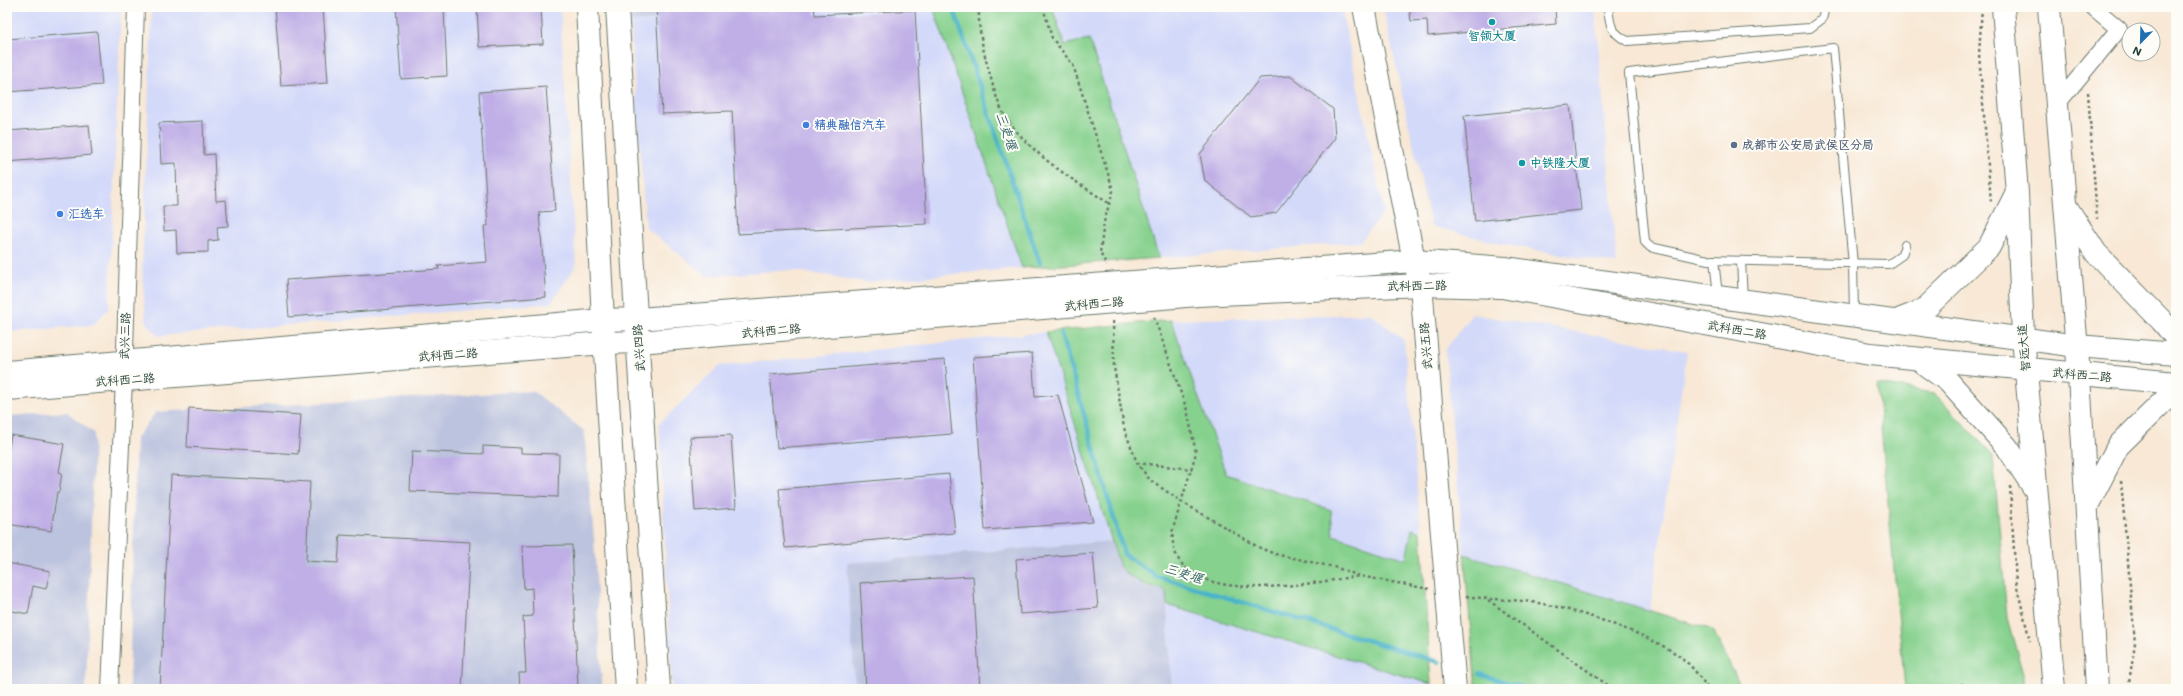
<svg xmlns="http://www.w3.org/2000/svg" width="2183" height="696" viewBox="0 0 2183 696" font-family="Mali,'LXGW WenKai TC',sans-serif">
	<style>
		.built { fill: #d3d9f9 }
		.industrial { fill: #bcc3de }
		.green { fill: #87d18e; stroke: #538761 }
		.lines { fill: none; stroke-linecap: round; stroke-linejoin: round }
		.stream { stroke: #4ab4c9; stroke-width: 4.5 }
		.building { fill: #bfafe6 }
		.lane-casing { stroke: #6b796c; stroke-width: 10 }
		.street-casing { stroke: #6b796c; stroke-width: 18 }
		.secondary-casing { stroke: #6b796c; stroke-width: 24 }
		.path { stroke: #6b796c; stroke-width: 2.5; stroke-dasharray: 3 3; stroke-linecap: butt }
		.lane { stroke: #fff; stroke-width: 8 }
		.street { stroke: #fff; stroke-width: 16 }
		.secondary { stroke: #fff; stroke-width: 22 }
		.culture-dot { fill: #0f9aa8; stroke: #fdfcf7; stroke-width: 1.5 }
		.shop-dot { fill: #3f7fe0; stroke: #fdfcf7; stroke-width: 1.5 }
		.service-dot { fill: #5c6f8a; stroke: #fdfcf7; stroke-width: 1.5 }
		.labels { text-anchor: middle; stroke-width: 4; stroke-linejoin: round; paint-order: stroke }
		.culture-label { font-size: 12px; font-weight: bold; fill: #0d838f; stroke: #fdfcf7 }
		.shop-label { font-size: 12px; font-weight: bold; fill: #366cbe; stroke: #fdfcf7; text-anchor: start }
		.service-label { font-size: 12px; font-weight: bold; fill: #4e5e75; stroke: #fdfcf7; text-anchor: start }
		.street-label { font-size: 12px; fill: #1f3d34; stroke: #fdfcf7 }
		.water-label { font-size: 13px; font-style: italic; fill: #2c6161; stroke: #fdfcf7 }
	</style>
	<rect width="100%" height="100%" fill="#fdfcf7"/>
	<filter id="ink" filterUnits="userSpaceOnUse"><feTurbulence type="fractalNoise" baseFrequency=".025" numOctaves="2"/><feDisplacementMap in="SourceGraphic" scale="8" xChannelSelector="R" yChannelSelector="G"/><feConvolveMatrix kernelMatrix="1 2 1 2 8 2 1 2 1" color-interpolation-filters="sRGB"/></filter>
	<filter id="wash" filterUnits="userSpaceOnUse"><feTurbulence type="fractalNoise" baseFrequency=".012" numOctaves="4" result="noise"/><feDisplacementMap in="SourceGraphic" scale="16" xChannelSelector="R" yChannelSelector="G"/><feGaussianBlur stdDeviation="0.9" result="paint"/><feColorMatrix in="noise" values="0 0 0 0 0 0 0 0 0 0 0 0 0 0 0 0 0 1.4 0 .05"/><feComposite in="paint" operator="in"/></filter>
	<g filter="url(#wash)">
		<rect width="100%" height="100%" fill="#f8e8d5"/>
		<g class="built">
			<path d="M7,7H121L109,308L93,325L7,332Z"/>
			<path d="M152,7H560L576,266L551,303L158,336L146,322L142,271Z"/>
			<path d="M809,7H933L1022,268L866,282L791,270L707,276L646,228L630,22Z"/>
			<path d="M1052,7H1341L1384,212L1360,242L1159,258L1089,40L1065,45Z"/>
			<path d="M1383,7H1595L1617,264L1501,244L1431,226Z"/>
			<path d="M1371,314L1404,340L1421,532L1412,529L1406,559L1333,535L1330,509L1226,474L1171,320Z"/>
			<path d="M1472,314L1687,351L1650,611L1464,554L1445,350Z"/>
			<path d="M1046,332L1113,541L848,563L855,689H672L659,424L719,366Z"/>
			<path d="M1167,605L1431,684V689H1172Z"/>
		</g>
		<g class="industrial">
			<path d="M630,7H809L630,22Z"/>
			<path d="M533,391L584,431L594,537L602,689H129L136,438L156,412Z"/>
			<path d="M67,412L94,433L86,689H7V416Z"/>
			<path d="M1113,541L1120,567L1146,586L1166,590L1172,689H855L847,563Z"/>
		</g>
		<g class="green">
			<path d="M933,7H1052L1065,45L1089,39L1159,258L1022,268Z"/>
			<path d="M1171,320L1226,474L1331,510L1333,535L1406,559L1412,529L1421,532L1431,684L1167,605L1166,590C1147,586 1134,582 1120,567L1046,332Z"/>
			<path d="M1877,384L1934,393L1993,455L2007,618L2023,674L2024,689H1905Z"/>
			<path d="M1464,554L1713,630L1742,689H1476Z"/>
		</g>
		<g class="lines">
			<g class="stream">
				<path d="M953,7L1040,263"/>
				<path d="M1061,334L1124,554L1156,576L1439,662"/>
				<path d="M1479,674L1527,689"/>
			</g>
		</g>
		<g id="blocks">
			<g class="building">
				<path d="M275,7H323L328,83L281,86Z"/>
				<path d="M396,7H444L447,76L401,79Z"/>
				<path d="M477,7H541L543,44L479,47Z"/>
				<path d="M656,7H814L815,15L915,10L927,224L738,234L732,111L662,114Z"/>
				<path d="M1409,7H1555L1556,24L1428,36L1427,20L1411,21Z"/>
				<path d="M97,32L102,85L7,92V39Z"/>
				<path d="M1290,76L1333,109L1335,138L1276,213L1251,217L1205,181L1200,154L1260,78Z"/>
				<path d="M546,87L555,211L539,212L546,297L289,317L286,280L439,269L438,266L487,262L484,226H488L479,92Z"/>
				<path d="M1570,105L1581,210L1475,221L1464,116Z"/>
				<path d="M203,121L204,155L214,154L216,201L226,200L228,226L217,227L218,240L208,241V252L177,253L176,230L164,231L163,206H177L176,163L161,164L159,123Z"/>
				<path d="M89,125L92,155L7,162V131Z"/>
				<path d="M1032,353L1035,397L1058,395L1093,522L985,530L973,357Z"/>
				<path d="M945,359L952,434L777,448L770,374Z"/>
				<path d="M189,408L301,415L298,454L187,447Z"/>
				<path d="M11,435L64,444L59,472L62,473L59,492H57L51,531L7,524V459Z"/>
				<path d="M731,435L736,508L695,511L690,437Z"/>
				<path d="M483,446L521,448V453L559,454L558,497L410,491L412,451L483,454Z"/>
				<path d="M949,474L955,533L785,548L779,489Z"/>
				<path d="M171,475L310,482L306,561L338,563L340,535L470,542L462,689H160Z"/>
				<path d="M572,545L578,689H520L519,673H526L523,617L533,616L532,588L524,589L522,546Z"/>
				<path d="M1093,553L1098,608L1020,614L1016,559Z"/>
				<path d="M7,563L50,571L46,589L33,586L28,614L7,610Z"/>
				<path d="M973,576L980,689H866L860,583Z"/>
			</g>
		</g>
	</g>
	<g filter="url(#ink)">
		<use href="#blocks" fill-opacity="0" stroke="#6b796c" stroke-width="1"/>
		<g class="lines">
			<defs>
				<g id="lane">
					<path d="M1608,7C1610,26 1610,31 1627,41L1810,28L1822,19L1825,7"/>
					<path d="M1714,260L1718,295"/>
					<path d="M1741,261L1743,299"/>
					<path d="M1854,314L1853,264L1833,48L1629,73L1645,242L1650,247L1708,260L1889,264L1902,255L1905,245"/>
				</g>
				<g id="street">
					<path d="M2057,104L2119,29L2093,7"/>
					<path d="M110,689L124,380L136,7"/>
				</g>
				<g id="secondary">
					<path d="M587,7L603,320L626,689"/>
					<path d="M617,7L659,689"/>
					<path d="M1364,7L1414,261L1421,285L1455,689"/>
					<path d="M2003,7L2017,193L2023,337L2054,689"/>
					<path d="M2049,7L2079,375L2097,689"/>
					<path d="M2067,208L2096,253L2162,321L2176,338"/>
					<path d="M1899,320L1924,310L1989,247L2016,194"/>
					<path d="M1919,360L1948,381L2007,447L2034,488"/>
					<path d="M7,372L603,320L638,319L1414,261L1505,268L2077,346L2176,354"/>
					<path d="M7,389L605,343L639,342L1198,295L1421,285L1502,287L1870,354L2176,383"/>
					<path d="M2087,506L2118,446L2176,389"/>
				</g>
			</defs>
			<use href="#lane" class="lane-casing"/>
			<use href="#street" class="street-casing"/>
			<use href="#secondary" class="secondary-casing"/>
			<g class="path">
				<path d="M979,7C978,27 982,45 987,64C992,81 996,101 1005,116C1030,154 1073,180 1110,204"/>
				<path d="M1043,7L1052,38L1073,65L1110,180L1113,191L1104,222L1100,253L1107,265"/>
				<path d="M1982,7L1979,54L1991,202"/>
				<path d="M2088,92L2097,219"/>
				<path d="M1154,317L1187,410L1196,453L1173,529C1164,613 1312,583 1359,576"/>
				<path d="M1113,321L1114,367L1124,428L1137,463L1150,480L1182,502L1260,548L1275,554L1334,567L1360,576L1429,589"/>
				<path d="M1137,463L1192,469"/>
				<path d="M2121,481L2135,643L2128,689"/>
				<path d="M2010,486L2016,583L2030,641"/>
				<path d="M1466,596C1490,600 1515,599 1538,603C1578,610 1642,632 1675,653C1688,661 1700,676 1708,689"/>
				<path d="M1488,600L1613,689"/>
				<path d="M1962,683L1963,689"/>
			</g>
			<use href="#lane" class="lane"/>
			<use href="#street" class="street"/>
			<use href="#secondary" class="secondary"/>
		</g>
	</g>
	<g class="culture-dot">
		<circle cx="1492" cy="22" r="4"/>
		<circle cx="1522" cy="163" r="4"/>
	</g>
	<g class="shop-dot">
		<circle cx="806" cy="125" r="4"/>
		<circle cx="60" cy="214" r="4"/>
	</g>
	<circle class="service-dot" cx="1734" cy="145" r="4"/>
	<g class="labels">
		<g class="culture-label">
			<text x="1492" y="40">智领大厦</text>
			<text x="1530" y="167" text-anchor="start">中铁隆大厦</text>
		</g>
		<g class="shop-label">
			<text x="814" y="129">精典融信汽车</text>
			<text x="68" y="218">汇选车</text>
		</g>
		<g class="service-label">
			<text x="1742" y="149">成都市公安局武侯区分局</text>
		</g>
		<g class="street-label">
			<text transform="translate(1417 286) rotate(-1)" y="4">武科西二路</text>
			<text transform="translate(1094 304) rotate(-5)" y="4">武科西二路</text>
			<text transform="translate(1737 330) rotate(10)" y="4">武科西二路</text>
			<text transform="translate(771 331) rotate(-5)" y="4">武科西二路</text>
			<text transform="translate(125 336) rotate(-88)" y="4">武兴三路</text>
			<text transform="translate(1426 346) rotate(-95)" y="4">武兴五路</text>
			<text transform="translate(639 348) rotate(-94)" y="4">武兴四路</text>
			<text transform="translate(2024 348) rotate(-95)" y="4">智远大道</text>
			<text transform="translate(448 355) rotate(-4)" y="4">武科西二路</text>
			<text transform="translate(2082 375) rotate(5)" y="4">武科西二路</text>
			<text transform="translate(125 380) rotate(-4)" y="4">武科西二路</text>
		</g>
		<g class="water-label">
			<text transform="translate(1007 131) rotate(71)" y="5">三吏堰</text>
			<text transform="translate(1184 573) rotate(17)" y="5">三吏堰</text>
		</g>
	</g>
	<rect width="2183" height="696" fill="none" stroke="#fdfcf7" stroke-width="24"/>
	<g transform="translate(2141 42) rotate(203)"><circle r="19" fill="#fdfcf7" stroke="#a4b0a9"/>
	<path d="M0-3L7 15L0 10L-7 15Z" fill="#1f6fb2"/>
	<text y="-6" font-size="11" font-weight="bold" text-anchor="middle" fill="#1f3d34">N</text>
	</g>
</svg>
